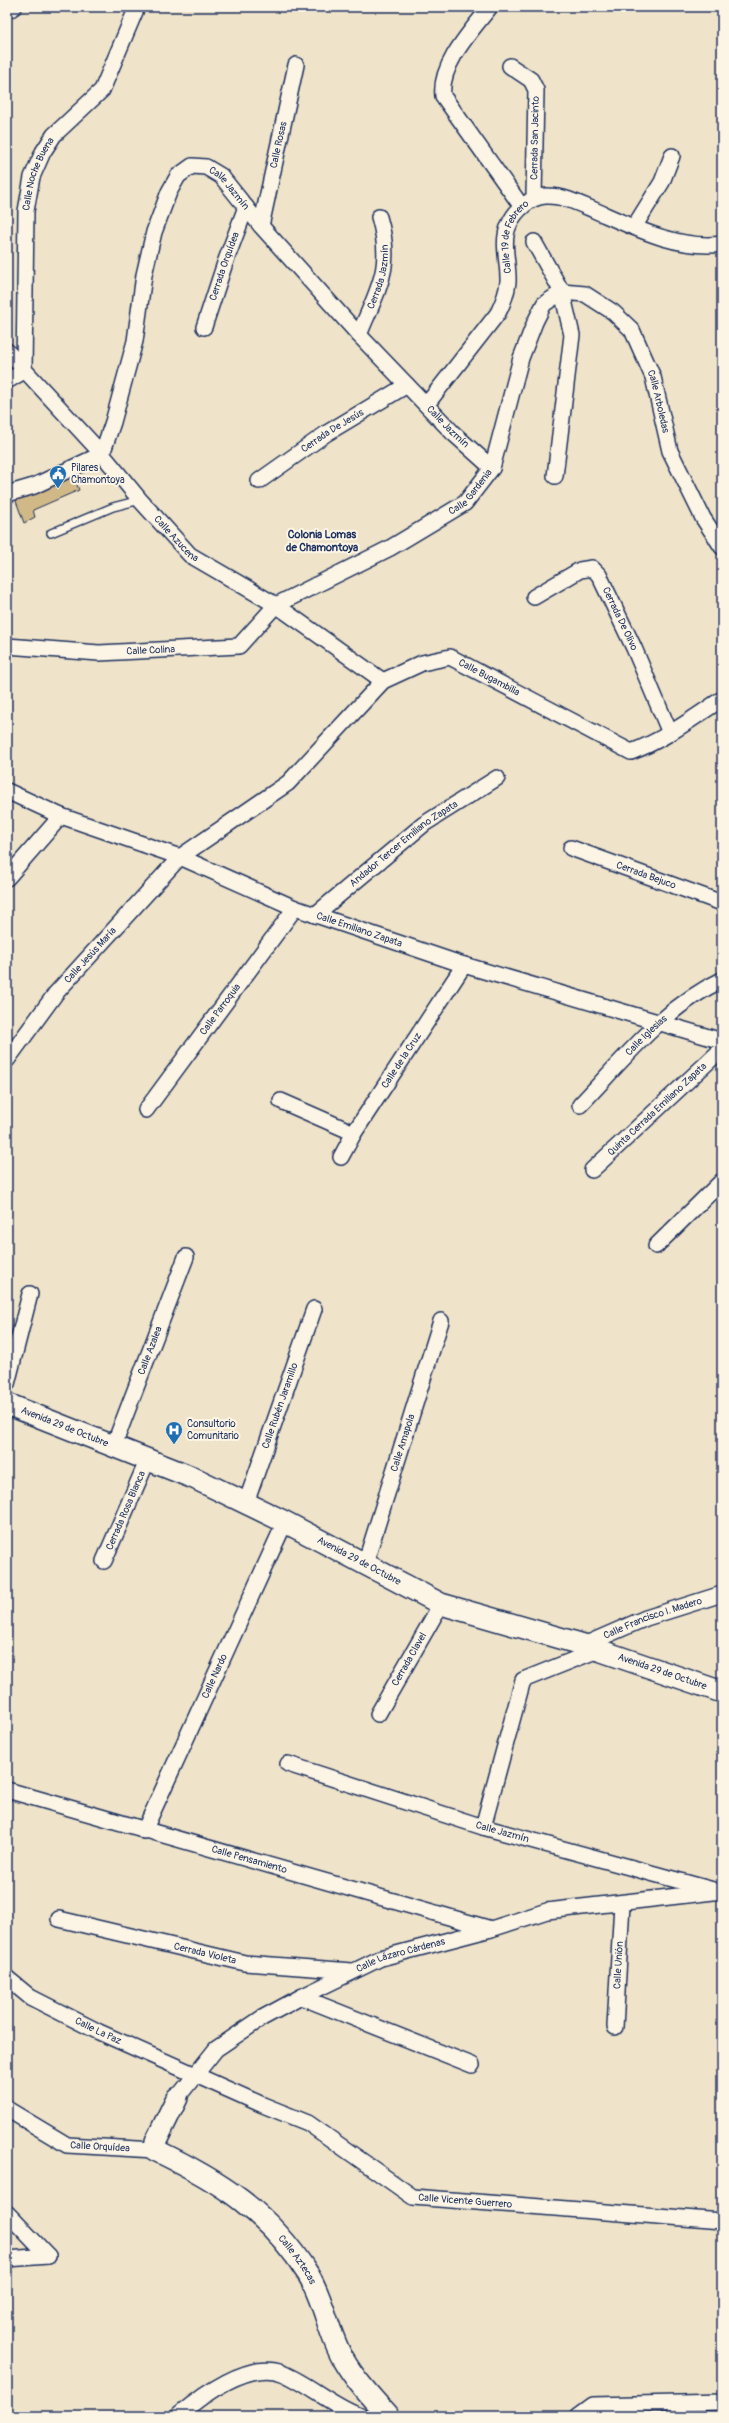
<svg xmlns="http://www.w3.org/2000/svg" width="729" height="2423" font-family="Pangolin,sans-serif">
  <rect width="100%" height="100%" fill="#efe3c9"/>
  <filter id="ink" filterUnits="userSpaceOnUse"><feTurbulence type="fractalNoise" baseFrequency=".025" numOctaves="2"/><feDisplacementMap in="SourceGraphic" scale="8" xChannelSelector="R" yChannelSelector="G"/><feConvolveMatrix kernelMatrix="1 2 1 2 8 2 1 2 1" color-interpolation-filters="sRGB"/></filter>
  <g filter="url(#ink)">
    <!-- building -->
    <path fill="#d1b887" stroke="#1b2f5e" d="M70,467L79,490L33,510L35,517L24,523L12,490Z"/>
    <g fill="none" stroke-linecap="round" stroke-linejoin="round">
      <defs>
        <path id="lane" d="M51,533L113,507L140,500"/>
        <g id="street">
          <path d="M490,7C472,30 439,65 443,96L522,207"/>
          <path d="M7,11L14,7"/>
          <path d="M510,66L531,80L536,90L534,198"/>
          <path id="s1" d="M261,226L296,65"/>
          <path d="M634,227L662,182L672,156"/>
          <path d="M534,242L562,292L572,335L555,476"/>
          <path id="s2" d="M204,327L225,263L246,207"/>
          <path id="s3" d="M359,335C378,288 394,268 379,217"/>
          <path id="s4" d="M7,351L102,454L140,500L190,555L276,605L383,681"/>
          <path id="s5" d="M7,381L24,371L26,211L32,177L43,152L54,135L102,90L137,7"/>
          <path id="s6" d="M427,404L498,313C503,303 507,293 508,282C509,264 501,242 509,225C515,210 532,195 548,196C564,196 580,204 594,210C633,227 678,250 722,244"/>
          <path id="s7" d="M259,481L327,433L407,385"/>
          <path id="s8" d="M7,494L34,486L102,454L113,422L135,341L144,275L154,232L169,192L178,176L192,166L206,167L221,176L261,226L359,335L453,433L492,468"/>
          <path id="s9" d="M534,597L580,570L592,568L599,575L634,648L670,733"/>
          <path id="s10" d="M7,646L99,653L239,646L276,605L390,548L465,503L492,468L521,358L535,322L544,304L562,292L585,294L613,312L632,330L653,377L670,451L703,518L722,547"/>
          <path id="s11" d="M7,791L61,816L180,857L295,908L464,965L722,1041"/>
          <path id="s12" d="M571,848L722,903"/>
          <path d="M7,878L61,816"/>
          <path id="s13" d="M315,915L424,824L497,778"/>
          <path id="s14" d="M7,1060L56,993L180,857L288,783L383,681L422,663L450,657L631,752C664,740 693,718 722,699"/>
          <path d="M281,1101L354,1133"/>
          <path id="s15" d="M580,1105C624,1059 664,1007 722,980"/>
          <path id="s16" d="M146,1110L295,908"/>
          <path id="s17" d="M341,1157L354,1133L464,965"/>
          <path id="s18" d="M592,1170L722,1049"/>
          <path d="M656,1246L722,1181"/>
          <path d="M7,1384L30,1294"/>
          <path id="s19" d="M114,1445L186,1257"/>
          <path id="s20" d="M246,1503L314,1309"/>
          <path id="s21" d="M104,1561L148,1459"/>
          <path id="s22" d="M365,1564L441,1321"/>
          <path id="s23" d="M584,1645L646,1618L722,1594"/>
          <path id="s24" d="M378,1714L441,1604"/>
          <path id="s25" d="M288,1764L483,1827L713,1890"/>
          <path id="s26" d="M7,1790L491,1929"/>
          <path d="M483,1827L523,1680L598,1650"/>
          <path id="s27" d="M144,1831L285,1522"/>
          <path id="s28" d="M59,1919L245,1963L352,1971"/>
          <path id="s29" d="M7,1978L30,1997L99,2032L263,2105L308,2123L413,2197L722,2221"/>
          <path d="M301,1997L472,2065"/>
          <path id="s30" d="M615,2027L622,1904"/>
          <path id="s31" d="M177,2098L216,2049L262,2018L301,1997L381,1958L491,1929L547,1911L722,1891"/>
          <path id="s32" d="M7,2109L67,2145L155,2150"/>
          <path d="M7,2213L48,2256"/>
          <path d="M7,2259L48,2256"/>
          <path d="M178,2416C201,2396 249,2360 282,2373C309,2384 332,2406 360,2416"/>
          <path d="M578,2416L593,2405L722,2402"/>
        </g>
        <g id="secondary">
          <path id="s33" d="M7,1404L194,1478L285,1522L441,1604L584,1645L722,1692"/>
          <path id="s34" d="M177,2098L156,2141L155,2150C220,2181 269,2212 308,2274C324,2300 328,2333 343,2359C355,2380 372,2398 388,2416"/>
        </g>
      </defs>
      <!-- lane casing -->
      <use href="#lane" stroke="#1b2f5e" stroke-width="10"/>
      <!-- street casing -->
      <use href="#street" stroke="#1b2f5e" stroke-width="18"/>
      <!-- secondary casing -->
      <use href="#secondary" stroke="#1b2f5e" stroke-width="24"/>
      <!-- lane -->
      <use href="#lane" stroke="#fcf5e5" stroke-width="7"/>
      <!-- street -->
      <use href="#street" stroke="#fcf5e5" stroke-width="15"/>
      <!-- secondary -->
      <use href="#secondary" stroke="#fcf5e5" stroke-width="21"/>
    </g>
  </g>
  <!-- icons -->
  <defs>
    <symbol id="civic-pin" viewBox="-11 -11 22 30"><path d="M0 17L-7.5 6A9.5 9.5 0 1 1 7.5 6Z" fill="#1f6fb2" stroke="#fcf5e5"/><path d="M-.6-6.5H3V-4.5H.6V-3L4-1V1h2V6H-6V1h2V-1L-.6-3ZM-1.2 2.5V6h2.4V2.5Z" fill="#fff"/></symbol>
    <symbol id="hospital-pin" viewBox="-11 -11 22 30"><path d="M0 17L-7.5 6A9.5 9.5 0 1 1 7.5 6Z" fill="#1f6fb2" stroke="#fcf5e5"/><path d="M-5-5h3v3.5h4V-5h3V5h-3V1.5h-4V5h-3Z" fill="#fff"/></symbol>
  </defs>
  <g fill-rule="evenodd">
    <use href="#civic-pin" x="48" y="464" width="20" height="27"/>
    <use href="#hospital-pin" x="164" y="1420" width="20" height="27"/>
  </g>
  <g text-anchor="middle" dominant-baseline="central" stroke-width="4" stroke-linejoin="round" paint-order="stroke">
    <!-- street labels -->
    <g font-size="10" fill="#1b2f5e" stroke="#fcf5e5">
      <text transform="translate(535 138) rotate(-89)">Cerrada San Jacinto</text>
      <text stroke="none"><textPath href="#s1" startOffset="83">Calle Rosas</textPath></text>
      <text stroke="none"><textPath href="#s5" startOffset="219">Calle Noche Buena</textPath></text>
      <text stroke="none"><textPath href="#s8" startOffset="456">Calle Jazmín</textPath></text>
      <text stroke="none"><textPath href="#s6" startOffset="196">Calle 19 de Febrero</textPath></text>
      <text stroke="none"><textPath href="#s2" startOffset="64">Cerrada Orquídea</textPath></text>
      <text stroke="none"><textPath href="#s3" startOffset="62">Cerrada Jazmín</textPath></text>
      <text stroke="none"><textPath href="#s10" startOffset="900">Calle Arboledas</textPath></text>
      <text stroke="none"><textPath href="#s8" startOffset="780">Calle Jazmín</textPath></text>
      <text stroke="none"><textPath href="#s7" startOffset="89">Cerrada De Jesús</textPath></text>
      <text stroke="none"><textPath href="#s10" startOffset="514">Calle Gardenia</textPath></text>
      <text stroke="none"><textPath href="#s4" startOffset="253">Calle Azucena</textPath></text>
      <text stroke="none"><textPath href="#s9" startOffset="124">Cerrada De Olivo</textPath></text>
      <text stroke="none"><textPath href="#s10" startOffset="144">Calle Colina</textPath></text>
      <text stroke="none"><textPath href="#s14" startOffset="653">Calle Bugambilia</textPath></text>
      <text stroke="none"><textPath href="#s13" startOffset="114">Andador Tercer Emiliano Zapata</textPath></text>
      <text stroke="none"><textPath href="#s12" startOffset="80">Cerrada Bejuco</textPath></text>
      <text stroke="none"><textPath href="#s11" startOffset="379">Calle Emiliano Zapata</textPath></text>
      <text stroke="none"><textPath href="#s14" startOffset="134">Calle Jesús María</textPath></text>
      <text stroke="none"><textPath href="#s16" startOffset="125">Calle Parroquia</textPath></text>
      <text stroke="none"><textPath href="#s15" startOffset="96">Calle Iglesias</textPath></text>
      <text stroke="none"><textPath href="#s17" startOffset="114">Calle de la Cruz</textPath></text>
      <text stroke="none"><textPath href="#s18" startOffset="89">Quinta Cerrada Emiliano Zapata</textPath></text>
      <text stroke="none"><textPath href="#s19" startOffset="101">Calle Azalea</textPath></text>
      <text stroke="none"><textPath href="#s20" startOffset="103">Calle Rubén Jaramillo</textPath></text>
      <text stroke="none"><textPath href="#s33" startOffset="62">Avenida 29 de Octubre</textPath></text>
      <text stroke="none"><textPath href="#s22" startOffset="127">Calle Amapola</textPath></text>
      <text stroke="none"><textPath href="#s21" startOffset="55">Cerrada Rosa Blanca</textPath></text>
      <text stroke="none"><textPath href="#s33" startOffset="386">Avenida 29 de Octubre</textPath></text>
      <text stroke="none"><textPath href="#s23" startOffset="74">Calle Francisco I. Madero</textPath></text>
      <text stroke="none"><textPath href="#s24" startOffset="63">Cerrada Clavel</textPath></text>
      <text stroke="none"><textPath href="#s33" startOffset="710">Avenida 29 de Octubre</textPath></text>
      <text stroke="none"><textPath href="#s27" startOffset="170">Calle Nardo</textPath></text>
      <text stroke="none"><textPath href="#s25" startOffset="225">Calle Jazmín</textPath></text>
      <text stroke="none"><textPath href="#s26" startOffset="252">Calle Pensamiento</textPath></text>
      <text stroke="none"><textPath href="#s28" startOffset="150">Cerrada Violeta</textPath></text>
      <text stroke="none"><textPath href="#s31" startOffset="271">Calle Lázaro Cárdenas</textPath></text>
      <text stroke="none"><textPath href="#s30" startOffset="62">Calle Unión</textPath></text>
      <text stroke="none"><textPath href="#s29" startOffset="106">Calle La Paz</textPath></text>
      <text stroke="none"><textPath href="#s32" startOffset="103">Calle Orquídea</textPath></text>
      <text stroke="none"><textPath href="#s29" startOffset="516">Calle Vicente Guerrero</textPath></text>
      <text stroke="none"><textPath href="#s34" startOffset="239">Calle Aztecas</textPath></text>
    </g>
    <!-- poi labels -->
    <g font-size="10" fill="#1b2f5e" stroke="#fcf5e5" text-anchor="start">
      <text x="71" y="468">Pilares<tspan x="71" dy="12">Chamontoya</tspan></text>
      <text x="187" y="1424">Consultorio<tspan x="187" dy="12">Comunitario</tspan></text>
    </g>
    <!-- neighbourhood labels -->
    <g font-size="11" font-weight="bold" fill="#1b2f5e" stroke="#fcf5e5">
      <text x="322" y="534">Colonia Lomas<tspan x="322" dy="13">de Chamontoya</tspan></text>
    </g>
  </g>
  <!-- margin -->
  <rect width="729" height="2423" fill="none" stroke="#fcf5e5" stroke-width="24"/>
  <rect x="12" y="12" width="705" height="2399" fill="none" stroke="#1b2f5e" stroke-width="1.5" filter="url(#ink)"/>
</svg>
